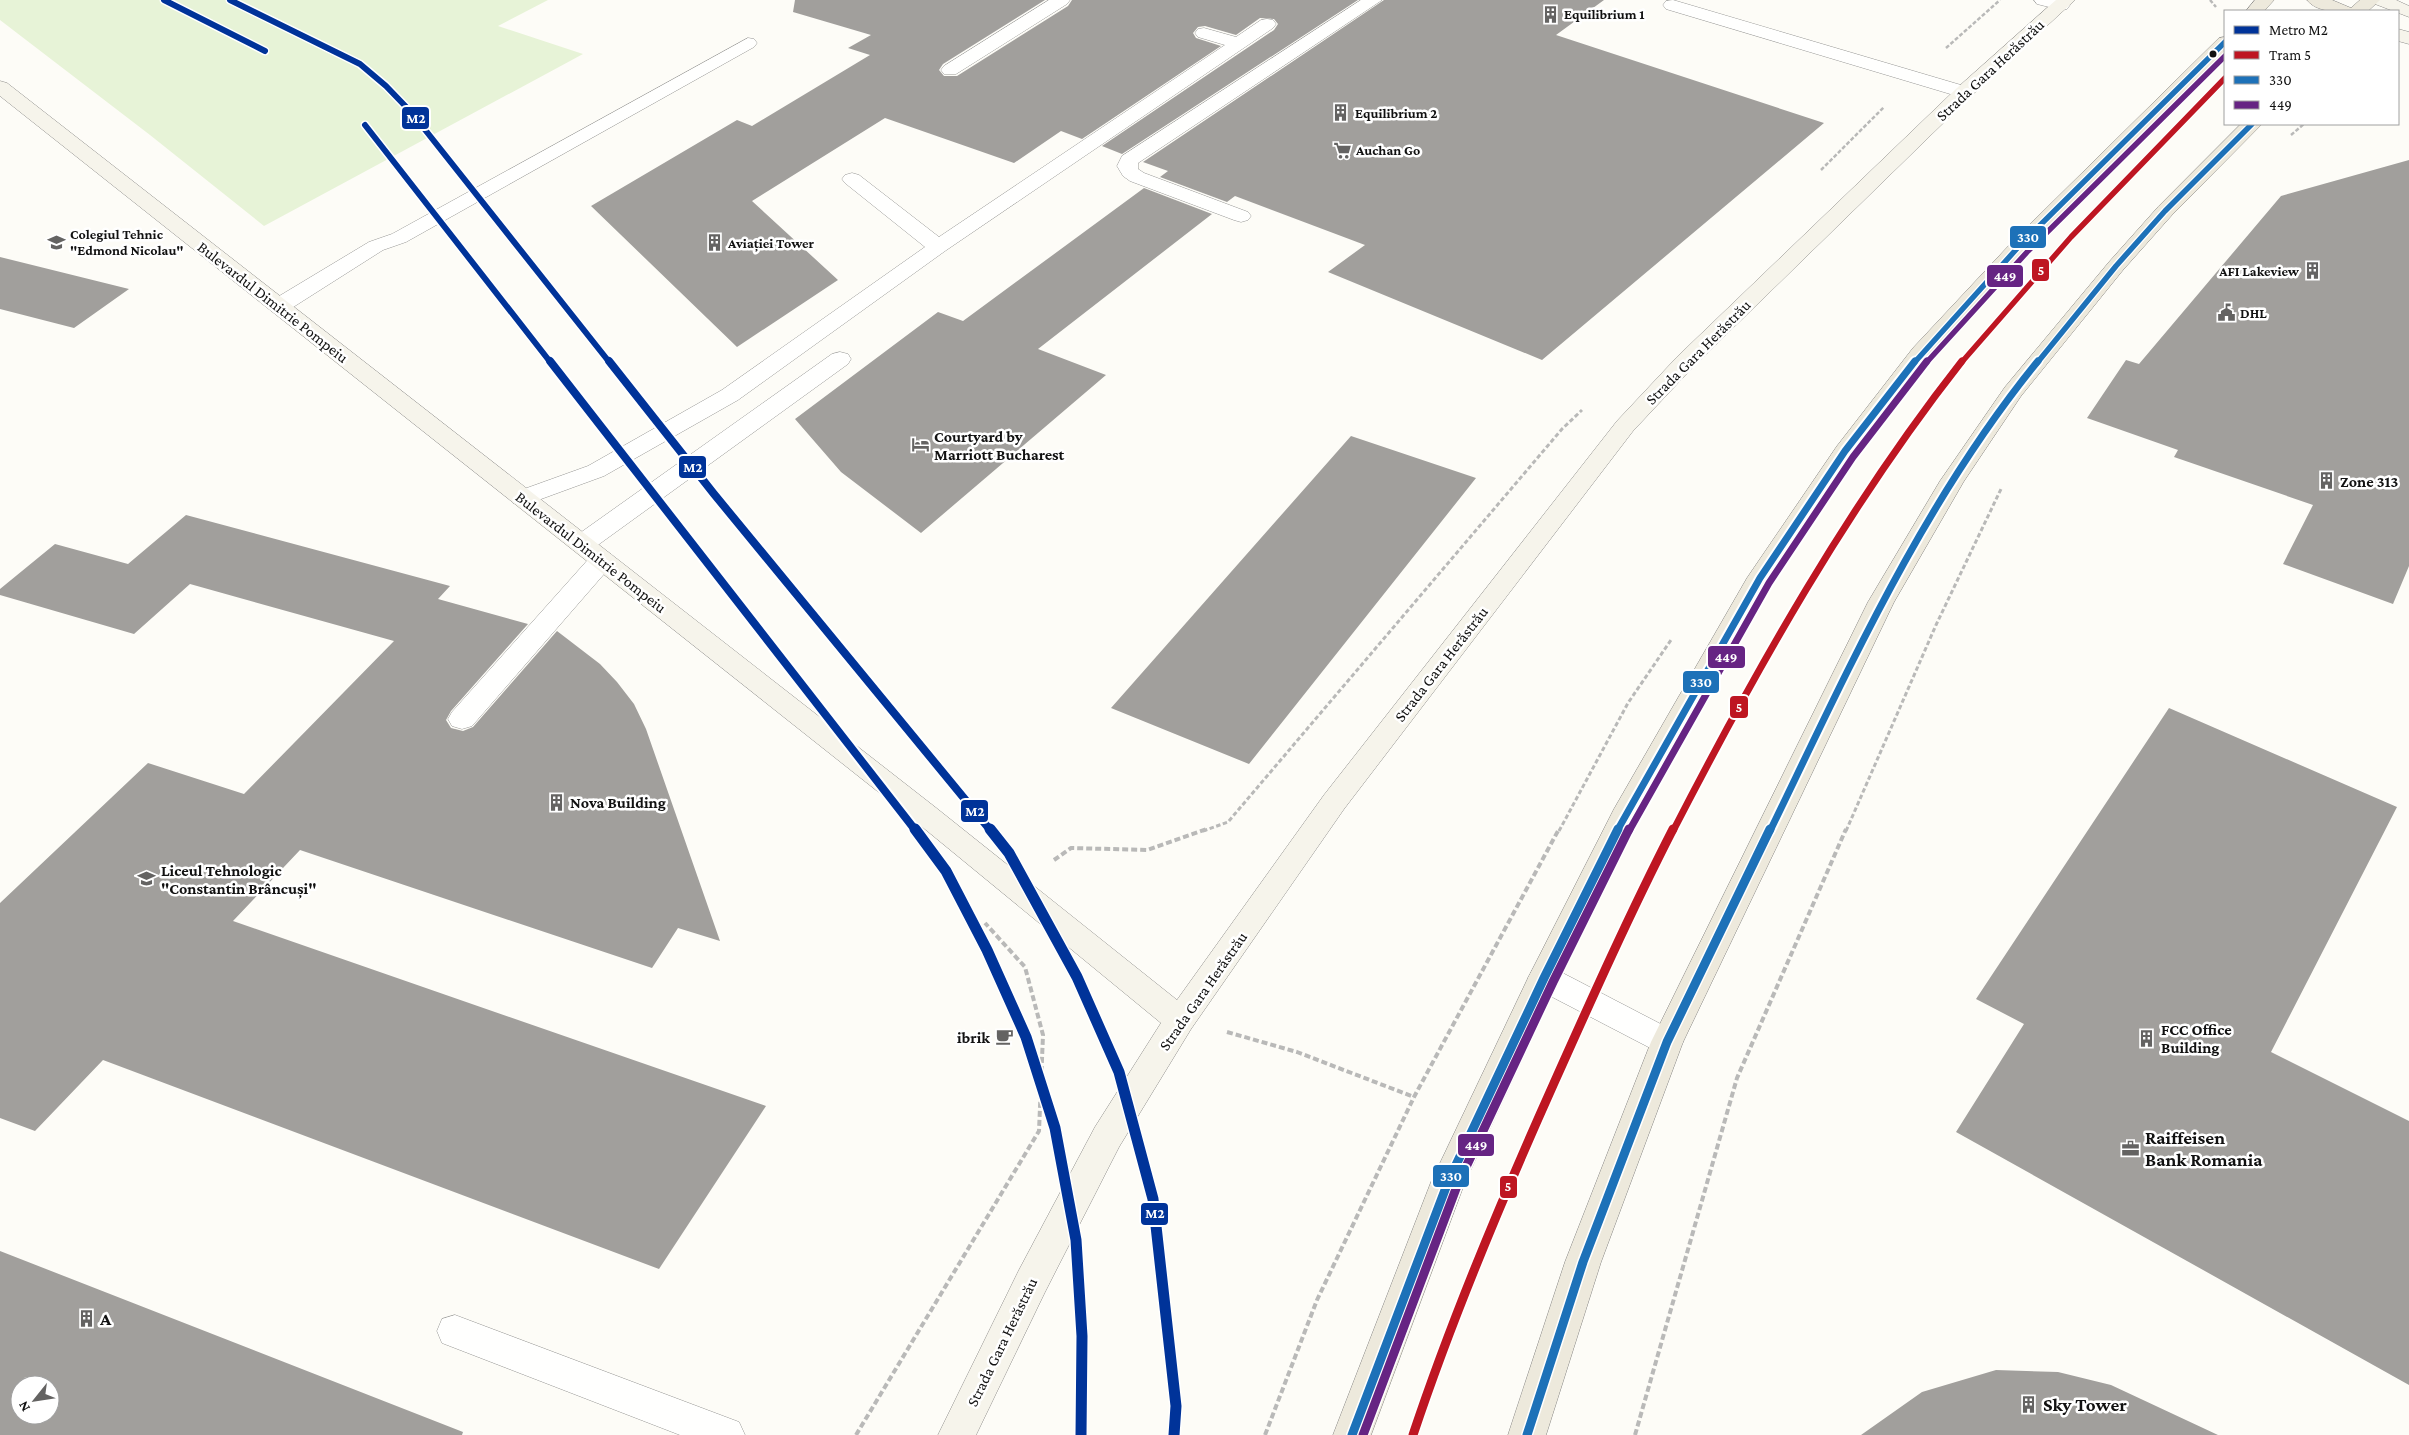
<svg xmlns="http://www.w3.org/2000/svg" width="2409" height="1435" font-family="'Crimson Pro',serif">
  <rect width="100%" height="100%" fill="#fdfcf7"/>
  <!-- green -->
  <path fill="#e7f3d7" d="M0,0H548L498,26L583,54L264,226L150,135L0,20Z"/>
  <!-- building -->
  <path fill="#a19f9c" fill-rule="evenodd" d="M795,0H1045L943,64L939,70L944,76H957L1068,6L1072,0H1358L1122,154L1102,146L1274,30L1278,24L1274,19L1260,18L1236,35L1205,26L1198,27L1193,33L1196,38L1221,46L1082,139L1061,131L1014,163L885,118L752,201L838,280L737,347L591,206L737,120L752,126L870,55L848,48L871,35L793,12Z
    M1384,0H1604L1556,35L1824,123L1542,360L1328,272L1365,245L1235,196L1227,202L1160,177L1168,171L1143,162Z
    M2409,160V566L2393,604L2283,564L2313,505L2174,457L2178,450L2087,418L2126,360L2139,364L2281,196Z
    M1144,188L1212,214L1038,349L1106,375L921,533L841,472L795,419L938,312L963,321Z
    M0,257L129,289L74,328L0,309Z
    M1351,436L1476,478L1249,764L1111,708Z
    M186,515L450,586L438,599L528,624L451,711L446,720L451,728L463,731L473,727L557,631L600,664L617,682L634,704L646,729L720,941L678,928L652,968L300,850L233,921L766,1106L659,1269L103,1060L35,1131L0,1118V903L148,763L244,794L394,641L190,584L134,634L0,595V589L55,544L128,564Z
    M2169,708L2397,807L2271,1052L2409,1121V1385L1956,1132L2024,1024L1976,999Z
    M0,1251L463,1432L462,1435H0ZM20,1385H50V1415H20Z
    M1996,1370L2058,1372L2111,1385L2218,1435H1861L1922,1392Z"/>
  <g fill="none" stroke-linecap="round" stroke-linejoin="round">
    <defs>
      <path id="lane" d="M1049,0H1070L1067,4L956,74H944L941,70L944,66Z
        M1361,0H1382L1138,163V169L1144,173L1248,212L1251,216L1248,220L1241,222L1234,220L1130,181L1123,176L1117,166L1122,156Z
        M1673,0L1971,88L1973,92L1971,96H1957L1666,9L1663,5L1666,1Z
        M2034,0H2062L2070,5L2067,9L2061,10L2037,4Z
        M1267,19L1273,20L1276,24L1273,28L945,251L738,400L604,476L522,506L513,503L510,498L513,493L588,466L722,390L925,247L845,183L842,179L845,175L852,173L859,175L939,237L1225,45L1198,37L1195,33L1198,29L1204,28L1236,37L1261,20Z
        M748,38L754,39L757,43L754,47L406,242L383,250L287,311L279,313L271,311L268,306L271,301L369,242L392,234Z
        M840,352L848,354L851,359L848,364L591,550L582,552L573,550L569,544L573,538L832,354Z
        M602,552L611,554L615,560L611,566L472,726L462,729L452,726L448,719L452,712L593,554Z
        M1544,966L1555,969L1678,1033L1683,1042L1678,1051L1667,1055L1656,1051L1533,987L1528,978L1533,969Z
        M455,1315L739,1422L745,1435H680L442,1343L437,1331L442,1319Z"/>
      <path id="secondary" d="M2056,0H2075L1971,96L1693,367L1633,431L1344,809L1191,1029L1119,1147L1045,1292L976,1435H938L1019,1270L1095,1127L1161,1023L915,821L0,96V81L7,83L935,807L1177,1000L1324,795L1617,421L1677,357L1957,88Z
        M2372,0H2396L2409,6V17L2375,4Z
        M2398,29L2409,32V44L2398,41Z"/>
      <path id="primary" d="M2255,0H2274L2264,11H2246Z
        M2307,0H2332L2351,8L2360,0H2380L2368,11C2351,11 2319,16 2307,0Z
        M2225,37V52L2028,248L1929,358L1854,455L1772,579L1642,809L1560,978L1465,1182L1371,1435H1333L1431,1182L1528,978L1614,809L1747,578L1837,446L1913,348L2014,240L2219,38Z
        M2241,124H2262L2172,215L2123,270L2021,396L1964,481L1894,602L1683,1042L1601,1262L1546,1435H1508L1565,1262L1651,1042L1868,602L1940,481L2005,387L2109,262L2158,207Z"/>
    </defs>
    <!-- lane casing -->
    <use href="#lane" stroke="#979795" stroke-width="1"/>
    <!-- secondary casing -->
    <use href="#secondary" stroke="#8e8d8b" stroke-width="1"/>
    <!-- primary casing -->
    <use href="#primary" stroke="#858482" stroke-width="1"/>
    <!-- path-far2 -->
    <path stroke="#b9b9b8" stroke-width="2.5" stroke-dasharray="4 2" stroke-linecap="butt" d="M2210,0L2216,7
      M1946,48L2000,0
      M2291,135L2304,124
      M1821,170L1884,107"/>
    <!-- path-far1 -->
    <path stroke="#b9b9b8" stroke-width="3" stroke-dasharray="4.5 2.5" stroke-linecap="butt" d="M1203,831L1228,822L1562,429L1582,410
      M1559,831L1628,703L1671,640
      M1846,831L1936,625L2001,489"/>
    <!-- path -->
    <path stroke="#b9b9b8" stroke-width="4" stroke-dasharray="6 3" stroke-linecap="butt" d="M1054,860L1071,848L1147,850L1207,829
      M1227,1032L1297,1052L1414,1097
      M856,1435L1039,1131L1043,1035L1025,967L985,923
      M1265,1435L1317,1300L1414,1097L1559,829
      M1635,1435L1737,1078L1846,829"/>
    <!-- lane -->
    <use href="#lane" fill="#fffffe" fill-rule="evenodd"/>
    <!-- secondary -->
    <use href="#secondary" fill="#f6f4eb" fill-rule="evenodd"/>
    <!-- primary -->
    <use href="#primary" fill="#ede9dc" fill-rule="evenodd"/>
    <defs>
      <path id="bus-1-far2" d="M1914,363L2021,244L2225,42
        M2037,363L2116,266L2165,211L2252,124"/>
      <path id="bus-1-far1" d="M1617,831L1760,578L1845,451L1915,361
        M1770,831C1849,668 1923,502 2038,361"/>
      <path id="bus-1" d="M1352,1435L1448,1182L1544,978L1618,829
        M1527,1435L1583,1262L1667,1042L1770,829"/>
      <path id="bus-2-far2" d="M1926,363L2028,251L2225,56"/>
      <path id="bus-2-far1" d="M1629,831L1769,583L1853,457L1927,361"/>
      <path id="bus-2" d="M1363,1435L1457,1186L1553,982L1629,829"/>
    </defs>
    <!-- bus-1-far2 casing -->
    <use href="#bus-1-far2" stroke="#fff" stroke-width="8"/>
    <!-- bus-1-far1 casing -->
    <use href="#bus-1-far1" stroke="#fff" stroke-width="11"/>
    <!-- bus-1 casing -->
    <use href="#bus-1" stroke="#fff" stroke-width="12"/>
    <!-- bus-2-far2 casing -->
    <use href="#bus-2-far2" stroke="#fff" stroke-width="8"/>
    <!-- bus-2-far1 casing -->
    <use href="#bus-2-far1" stroke="#fff" stroke-width="11"/>
    <!-- bus-2 casing -->
    <use href="#bus-2" stroke="#fff" stroke-width="12"/>
    <!-- bus-1-far2 -->
    <use href="#bus-1-far2" stroke="#1d71b8" stroke-width="5.5"/>
    <!-- bus-1-far1 -->
    <use href="#bus-1-far1" stroke="#1d71b8" stroke-width="7"/>
    <!-- bus-1 -->
    <use href="#bus-1" stroke="#1d71b8" stroke-width="9"/>
    <!-- bus-2-far2 -->
    <use href="#bus-2-far2" stroke="#662483" stroke-width="5.5"/>
    <!-- bus-2-far1 -->
    <use href="#bus-2-far1" stroke="#662483" stroke-width="7"/>
    <!-- bus-2 -->
    <use href="#bus-2" stroke="#662483" stroke-width="9"/>
    <defs>
      <path id="tram-1-far2" d="M1961,363L2071,237L2225,78"/>
      <path id="tram-1-far1" d="M1673,831C1757,668 1848,506 1962,361"/>
      <path id="tram-1" d="M1413,1435C1453,1315 1502,1199 1554,1083C1592,998 1630,913 1673,829"/>
    </defs>
    <!-- tram-1-far2 casing -->
    <use href="#tram-1-far2" stroke="#fff" stroke-width="8"/>
    <!-- tram-1-far1 casing -->
    <use href="#tram-1-far1" stroke="#fff" stroke-width="11"/>
    <!-- tram-1 casing -->
    <use href="#tram-1" stroke="#fff" stroke-width="12"/>
    <!-- tram-1-far2 -->
    <use href="#tram-1-far2" stroke="#be1622" stroke-width="5.5"/>
    <!-- tram-1-far1 -->
    <use href="#tram-1-far1" stroke="#be1622" stroke-width="7"/>
    <!-- tram-1 -->
    <use href="#tram-1" stroke="#be1622" stroke-width="9"/>
    <defs>
      <path id="metro-1-far2" d="M164,0L265,51
        M230,0L360,64L386,86L411,112L610,363
        M365,125L551,363"/>
      <path id="metro-1-far1" d="M550,361L916,831
        M609,361L714,494L991,831"/>
      <path id="metro-1" d="M915,829L946,871L987,950L1026,1037L1055,1128L1076,1240L1082,1336L1081,1435
        M990,829L1009,853L1077,977L1119,1072L1153,1199L1176,1406L1174,1435"/>
    </defs>
    <!-- metro-1-far2 casing -->
    <use href="#metro-1-far2" stroke="#fff" stroke-width="9"/>
    <!-- metro-1-far1 casing -->
    <use href="#metro-1-far1" stroke="#fff" stroke-width="12"/>
    <!-- metro-1 casing -->
    <use href="#metro-1" stroke="#fff" stroke-width="14"/>
    <!-- metro-1-far2 -->
    <use href="#metro-1-far2" stroke="#039" stroke-width="6"/>
    <!-- metro-1-far1 -->
    <use href="#metro-1-far1" stroke="#039" stroke-width="8"/>
    <!-- metro-1 -->
    <use href="#metro-1" stroke="#039" stroke-width="11"/>
  </g>
  <!-- icons -->
  <defs>
    <symbol id="building-bare" viewBox="-9 -9 18 18"><path d="M-4-6H4V6H1V3H-1V6H-4ZM-2.5-4.3h1.7v1.8h-1.7ZM.8-4.3h1.7v1.8H.8ZM-2.5-1h1.7V.8h-1.7ZM.8-1h1.7V.8H.8Z" fill="#646362" stroke="#fff" stroke-width="2.5" paint-order="stroke"/></symbol>
    <symbol id="supermarket-bare" viewBox="-9 -9 18 18"><path d="M-6-5.5h2.5l.6 2H6L4.5 2H-2.5L-4.4-4H-6ZM-1.5 3.2a1.3 1.3 0 1 0 .1 0ZM3 3.2a1.3 1.3 0 1 0 .1 0Z" fill="#646362" stroke="#fff" stroke-width="2.5" paint-order="stroke"/></symbol>
    <symbol id="school-bare" viewBox="-9 -9 18 18"><path d="M0-5L7-2L0 1L-7-2ZM-4 1L0 2.5L4 1V4Q0 6-4 4Z" fill="#646362" stroke="#fff" stroke-width="2.5" paint-order="stroke"/></symbol>
    <symbol id="civic-bare" viewBox="-9 -9 18 18"><path d="M-.6-6.5H3V-4.5H.6V-3L4-1V1h2V6H-6V1h2V-1L-.6-3ZM-1.2 2.5V6h2.4V2.5Z" fill="#646362" stroke="#fff" stroke-width="2.5" paint-order="stroke"/></symbol>
    <symbol id="hotel-bare" viewBox="-9 -9 18 18"><path d="M-6-4.5h1.5V1H6V5H4.5V3h-9V5H-6ZM-4 0a1.8 1.8 0 1 1 3.6 0ZM.5 0V-2.5h3Q6-2.5 6 0Z" fill="#646362" stroke="#fff" stroke-width="2.5" paint-order="stroke"/></symbol>
    <symbol id="cafe-bare" viewBox="-9 -9 18 18"><path d="M-5.5-4.5H6V0H3Q3 3.5 0 3.5H-2.5Q-5.5 3.5-5.5 0ZM3-3.2v2h1.7v-2ZM-6 4.5H4V6H-6Z" fill="#646362" stroke="#fff" stroke-width="2.5" paint-order="stroke"/></symbol>
    <symbol id="office-bare" viewBox="-9 -9 18 18"><path d="M-6-3h4V-5.5h4V-3h4V5H-6ZM-1-4.5V-3h2v-1.5ZM-6 0V1H6V0Z" fill="#646362" stroke="#fff" stroke-width="2.5" paint-order="stroke"/></symbol>
  </defs>
  <g fill-rule="evenodd">
    <use href="#building-bare" x="1538" y="2" width="25" height="25"/>
    <use href="#building-bare" x="1328" y="100" width="25" height="25"/>
    <use href="#supermarket-bare" x="1330" y="138" width="25" height="25"/>
    <use href="#school-bare" x="44" y="230" width="25" height="25"/>
    <use href="#building-bare" x="702" y="230" width="25" height="25"/>
    <use href="#building-bare" x="2300" y="258" width="25" height="25"/>
    <use href="#civic-bare" x="2214" y="300" width="25" height="25"/>
    <use href="#hotel-bare" x="908" y="432" width="25" height="25"/>
    <use href="#building-bare" x="2314" y="468" width="25" height="25"/>
    <use href="#building-bare" x="544" y="790" width="25" height="25"/>
    <use href="#school-bare" x="134" y="866" width="25" height="25"/>
    <use href="#cafe-bare" x="992" y="1024" width="25" height="25"/>
    <use href="#building-bare" x="2134" y="1026" width="25" height="25"/>
    <use href="#office-bare" x="2118" y="1136" width="25" height="25"/>
    <use href="#building-bare" x="74" y="1306" width="25" height="25"/>
    <use href="#building-bare" x="2016" y="1392" width="25" height="25"/>
  </g>
  <!-- markers -->
  <circle fill="#111" stroke="#fff" stroke-width="2" cx="2213" cy="54" r="4.5"/>
  <g text-anchor="middle" dominant-baseline="central" stroke-width="5" stroke-linejoin="round" paint-order="stroke">
    <!-- far-poi labels -->
    <g font-size="14" font-weight="bold" fill="#111" stroke="#fff" text-anchor="start">
      <text x="1564" y="14">Equilibrium 1</text>
      <text x="1355" y="113">Equilibrium 2</text>
      <text x="1356" y="150">Auchan Go</text>
      <text x="70" y="234">Colegiul Tehnic<tspan x="70" dy="16">"Edmond Nicolau"</tspan></text>
      <text x="728" y="243">Aviației Tower</text>
      <text x="2299" y="271" text-anchor="end">AFI Lakeview</text>
      <text x="2240" y="313">DHL</text>
    </g>
    <!-- street labels -->
    <g font-size="16" fill="#111" stroke="#fff">
      <text transform="translate(1990 70) rotate(-43)">Strada Gara Herăstrău</text>
      <text transform="translate(273 302) rotate(38)">Bulevardul Dimitrie Pompeiu</text>
      <text transform="translate(1698 352) rotate(-45)">Strada Gara Herăstrău</text>
      <text transform="translate(591 552) rotate(38)">Bulevardul Dimitrie Pompeiu</text>
      <text transform="translate(1441 664) rotate(-52)">Strada Gara Herăstrău</text>
      <text transform="translate(1203 991) rotate(-55)">Strada Gara Herăstrău</text>
      <text transform="translate(1002 1342) rotate(-64)">Strada Gara Herăstrău</text>
    </g>
    <!-- poi labels -->
    <g font-size="16" font-weight="bold" fill="#111" stroke="#fff" text-anchor="start">
      <text x="934" y="436">Courtyard by<tspan x="934" dy="18">Marriott Bucharest</tspan></text>
      <text x="2340" y="481">Zone 313</text>
      <text x="570" y="802">Nova Building</text>
      <text x="161" y="870">Liceul Tehnologic<tspan x="161" dy="18">"Constantin Brâncuși"</tspan></text>
      <text x="2161" y="1029">FCC Office<tspan x="2161" dy="18">Building</tspan></text>
      <text x="990" y="1037" text-anchor="end">ibrik</text>
    </g>
    <!-- near-poi labels -->
    <g font-size="19" font-weight="bold" fill="#111" stroke="#fff" text-anchor="start">
      <text x="2145" y="1137">Raiffeisen<tspan x="2145" dy="22">Bank Romania</tspan></text>
      <text x="100" y="1318">A</text>
      <text x="2043" y="1404">Sky Tower</text>
    </g>
  </g>
  <g stroke="#fff" stroke-width="2">
    <rect x="401" y="106" width="29" height="24" rx="5" fill="#039"/>
    <rect x="2009" y="225" width="38" height="24" rx="5" fill="#1d71b8"/>
    <rect x="2031" y="258" width="19" height="24" rx="5" fill="#be1622"/>
    <rect x="1986" y="264" width="38" height="24" rx="5" fill="#662483"/>
    <rect x="678" y="455" width="29" height="24" rx="5" fill="#039"/>
    <rect x="1707" y="645" width="39" height="24" rx="5" fill="#662483"/>
    <rect x="1682" y="670" width="38" height="24" rx="5" fill="#1d71b8"/>
    <rect x="1729" y="695" width="20" height="24" rx="5" fill="#be1622"/>
    <rect x="960" y="799" width="29" height="24" rx="5" fill="#039"/>
    <rect x="1457" y="1133" width="38" height="24" rx="5" fill="#662483"/>
    <rect x="1432" y="1164" width="38" height="24" rx="5" fill="#1d71b8"/>
    <rect x="1499" y="1175" width="19" height="24" rx="5" fill="#be1622"/>
    <rect x="1140" y="1202" width="29" height="24" rx="5" fill="#039"/>
  </g>
  <g font-size="14" text-anchor="middle" font-weight="bold" fill="#fff">
    <text x="416" y="123">M2</text>
    <text x="2028" y="242">330</text>
    <text x="2041" y="275">5</text>
    <text x="2005" y="281">449</text>
    <text x="693" y="472">M2</text>
    <text x="1726" y="662">449</text>
    <text x="1701" y="687">330</text>
    <text x="1739" y="712">5</text>
    <text x="975" y="816">M2</text>
    <text x="1476" y="1150">449</text>
    <text x="1451" y="1181">330</text>
    <text x="1508" y="1191">5</text>
    <text x="1155" y="1218">M2</text>
  </g>
  <!-- legend -->
  <rect x="2224" y="10" width="175" height="115" fill="#ffffff" stroke="#a0a0a0"/>
  <rect x="2234" y="26" width="25" height="8" fill="#003399" stroke="#a0a0a0"/>
  <text x="2269" y="35" font-size="15" fill="#111111">Metro M2</text>
  <rect x="2234" y="51" width="25" height="8" fill="#be1622" stroke="#a0a0a0"/>
  <text x="2269" y="60" font-size="15" fill="#111111">Tram 5</text>
  <rect x="2234" y="76" width="25" height="8" fill="#1d71b8" stroke="#a0a0a0"/>
  <text x="2269" y="85" font-size="15" fill="#111111">330</text>
  <rect x="2234" y="101" width="25" height="8" fill="#662483" stroke="#a0a0a0"/>
  <text x="2269" y="110" font-size="15" fill="#111111">449</text>
  <!-- north arrow -->
  <g transform="translate(35 1400) rotate(240)"><circle r="24" fill="#ffffff" stroke="#a0a0a0"/>
  <path d="M0-4L9 19L0 12L-9 19Z" fill="#646362"/>
  <text y="-8" font-size="14" font-weight="bold" text-anchor="middle" fill="#111111">N</text>
  </g>
</svg>
